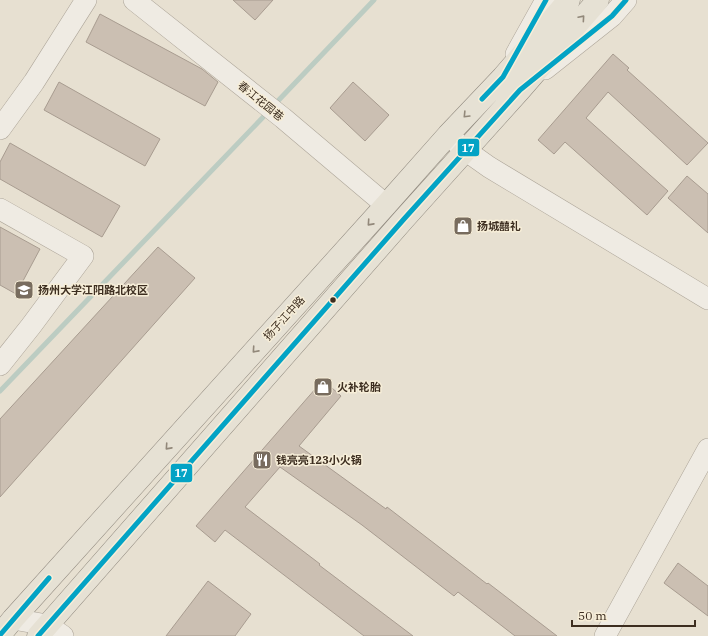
<svg xmlns="http://www.w3.org/2000/svg" width="708" height="636" font-family="'IBM Plex Serif','Noto Sans SC',serif">
  <rect width="100%" height="100%" fill="#e7e0d1"/>
  <g fill="none" stroke-linecap="round" stroke-linejoin="round">
    <!-- stream -->
    <path stroke="#bcccc2" stroke-width="5" d="M275,104L374,0
      M0,391L268,112"/>
  </g>
  <!-- building -->
  <path fill="#cbbfb2" stroke="#a89c90" d="M233,0H273L255,20Z
    M100,14L202,69L218,82L205,106L86,42Z
    M613,54L629,68L627,70L708,143L687,165L608,92L586,118L668,191L647,215L565,142L554,154L538,140Z
    M59,82L160,139L145,166L44,110Z
    M353,82L389,115L365,141L330,108Z
    M10,143L120,206L102,237L0,179V162Z
    M687,176L708,194V233L668,198Z
    M0,227L40,249L16,294L0,285Z
    M158,247L195,278L0,497V419Z
    M323,380L341,396L299,446L386,509L387,507L487,584L488,583L557,636H515L458,592L454,596L362,525L280,467L245,507L320,564L319,565L413,636H364L225,530L215,542L196,526Z
    M678,563L708,586V616L664,583Z
    M208,581L251,614L235,636H166Z"/>
  <g fill="none" stroke-linecap="round" stroke-linejoin="round">
    <defs>
      <path id="minor" d="M134,0L283,118L386,205
        M516,54L546,0
        M545,69L612,16L626,0
        M0,129L34,82L86,0
        M448,135L465,150L489,167L708,299
        M0,209L83,256L31,326L0,365
        M13,619L47,625L63,636
        M605,636L708,449"/>
      <path id="major" d="M0,635L13,619L386,205L448,135L503,77L569,0
        M38,636L404,219L520,90L598,0"/>
    </defs>
    <!-- minor casing -->
    <use href="#minor" stroke="#ada599" stroke-width="22"/>
    <!-- major casing -->
    <use href="#major" stroke="#928b80" stroke-width="23"/>
    <!-- minor -->
    <use href="#minor" stroke="#efebe3" stroke-width="21"/>
    <!-- major -->
    <use href="#major" stroke="#e6e1d4" stroke-width="22"/>
    <defs>
      <path id="bus-1" d="M482,99L503,77L546,0
        M0,635L49,578
        M38,636L404,219L520,90L612,16L626,0"/>
    </defs>
    <!-- bus-1 casing -->
    <use href="#bus-1" stroke="#f7eed8" stroke-width="8"/>
    <!-- bus-1 -->
    <use href="#bus-1" stroke="#03a3c5" stroke-width="5"/>
  </g>
  <!-- one-way arrows -->
  <defs><path id="oneway-chevron" d="M-2-3.5L2.5 0L-2 3.5" fill="none" stroke-width="1.6" stroke-linecap="round" stroke-linejoin="round"/></defs>
  <g stroke="#92887a">
    <use href="#oneway-chevron" transform="translate(582 18) rotate(-49)"/>
    <use href="#oneway-chevron" transform="translate(466 115) rotate(134)"/>
    <use href="#oneway-chevron" transform="translate(370 223) rotate(132)"/>
    <use href="#oneway-chevron" transform="translate(255 350) rotate(132)"/>
    <use href="#oneway-chevron" transform="translate(168 447) rotate(132)"/>
  </g>
  <!-- icons -->
  <defs>
    <symbol id="shop-square" viewBox="-11 -11 22 22"><rect x="-9" y="-9" width="18" height="18" rx="4" fill="#786c5e" stroke="#f7eed8"/><path d="M-5-2.5h2.3a2.7 3.5 0 0 1 5.4 0H5L5.5 6h-11ZM-1.5-2.5h3a1.5 2.3 0 0 0-3 0Z" fill="#fff"/></symbol>
    <symbol id="university-square" viewBox="-11 -11 22 22"><rect x="-9" y="-9" width="18" height="18" rx="4" fill="#786c5e" stroke="#f7eed8"/><path d="M0-5L7-2L0 1L-7-2ZM-4 1L0 2.5L4 1V4Q0 6-4 4Z" fill="#fff"/></symbol>
    <symbol id="restaurant-square" viewBox="-11 -11 22 22"><rect x="-9" y="-9" width="18" height="18" rx="4" fill="#786c5e" stroke="#f7eed8"/><path d="M-5-6h1v4h1v-4h1v4h1v-4h1v5L-1.5 .5V6h-2V.5L-5-1ZM5-6V6H3V1.5H1.5Q1.5-4 5-6Z" fill="#fff"/></symbol>
  </defs>
  <g fill-rule="evenodd">
    <use href="#shop-square" x="452" y="215" width="22" height="22"/>
    <use href="#university-square" x="13" y="279" width="22" height="22"/>
    <use href="#shop-square" x="312" y="376" width="22" height="22"/>
    <use href="#restaurant-square" x="251" y="449" width="22" height="22"/>
  </g>
  <!-- markers -->
  <circle fill="#3d2e20" stroke="#f7eed8" stroke-width="1.5" cx="333" cy="300" r="3.5"/>
  <g text-anchor="middle" dominant-baseline="central" stroke-width="3" stroke-linejoin="round" paint-order="stroke">
    <!-- street labels -->
    <g font-size="11" fill="#3d2e20" stroke="#f7eed8">
      <text transform="translate(261 101) rotate(39)">春江花园巷</text>
      <text transform="translate(284 318) rotate(-48)">扬子江中路</text>
    </g>
    <!-- poi labels -->
    <g font-size="11" font-weight="bold" fill="#3d2e20" stroke="#f7eed8" text-anchor="start">
      <text x="477" y="226">扬城囍礼</text>
      <text x="38" y="290">扬州大学江阳路北校区</text>
      <text x="337" y="387">火补轮胎</text>
      <text x="276" y="460">钱亮亮123小火锅</text>
    </g>
  </g>
  <g stroke="#f7eed8" stroke-width="1.5">
    <rect x="457" y="138" width="23" height="19" rx="4" fill="#03a3c5"/>
    <rect x="170" y="463" width="23" height="20" rx="4" fill="#03a3c5"/>
  </g>
  <g font-size="11" text-anchor="middle" font-weight="bold" fill="#fff">
    <text x="468" y="152">17</text>
    <text x="181" y="477">17</text>
  </g>
  <!-- scale -->
  <path d="M572 620v6h123v-6" fill="none" stroke="#3d2e20" stroke-width="2"/>
  <text x="578" y="620" font-size="12" fill="#3d2e20" stroke="#f7eed8" stroke-width="3" paint-order="stroke">50 m</text>
</svg>
